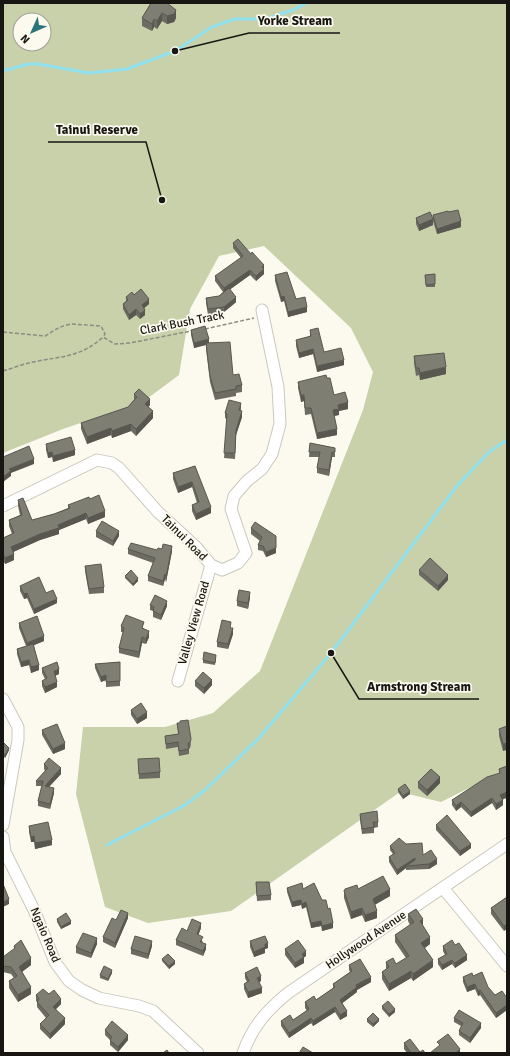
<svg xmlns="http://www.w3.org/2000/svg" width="510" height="1056" font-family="Signika,sans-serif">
  <rect width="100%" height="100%" fill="#fcfaee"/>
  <!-- green -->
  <path fill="#c8d1aa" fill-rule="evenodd" d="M3,3H507V769L441,802L400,792L231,911L148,923L105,907L76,794L83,727H165L213,713L260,671L363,410L373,372L351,328L264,246L219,256L190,309L179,375L144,401L63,429L3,453ZM20,20H44V44H20Z"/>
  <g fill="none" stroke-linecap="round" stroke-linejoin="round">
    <!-- stream -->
    <path stroke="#91e1ee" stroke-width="3" d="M3,71L28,64H38L89,73L127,69L175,51L212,27L235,19H265L293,10L307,3
      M107,845L185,805L205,790L259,738L331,653L457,486L489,452L507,440"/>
    <defs>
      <path id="minor" d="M3,506L97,460L112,463L119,468L158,512L196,547L211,565L222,570L238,563L246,553L231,509L234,496L247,481L262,469L272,454L280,424L278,387L262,310
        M178,681L211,565
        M3,699L18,727V740L3,825
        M3,837L5,852L34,910L55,962L69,981L82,990L99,998L139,1006L153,1011L198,1053
        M443,888L507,966
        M243,1053C252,1027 267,1010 288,993L507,844"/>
    </defs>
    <!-- minor casing -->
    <use href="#minor" stroke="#cac8bd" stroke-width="13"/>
    <!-- path -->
    <path stroke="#8d8c84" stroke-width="1.5" stroke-dasharray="4 2" stroke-linecap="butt" d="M205,329L254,318
      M3,332L45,336L60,327L71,324L101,326L105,334L103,337
      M3,371C13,368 23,364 33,362C61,356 80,358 103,337L115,344L130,343L191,331"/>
    <!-- minor -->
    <use href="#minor" stroke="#fff" stroke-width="11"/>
  </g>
  <!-- wall -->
  <path fill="#6d6c63" d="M151,3L176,18L174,22L167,24L162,21L157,29L154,27L152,31L142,26V18Z
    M449,212L461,227L437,234L433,221V225L419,231L416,224V218L433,219V215Z
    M233,243L264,269V274L256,281L250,275L230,289L236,302L234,304L224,312L208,315L206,303V298L219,296L223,292L215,281V276L241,258L233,248Z
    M435,274V287H426L425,275Z
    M275,275L296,299L307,312L288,317L284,301L281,302L275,281Z
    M134,295L149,304L144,308L145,315L140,319L136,315L129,320L123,309V304L126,301V297Z
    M191,330L209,343L233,375L242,385V392L236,393V396L215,400L210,382L206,349V345L194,348L191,335Z
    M310,330L324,352L344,365L317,372L313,354L299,358L296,346V340L310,337Z
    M414,356L446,374L420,380L419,375L416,376L414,363Z
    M298,382L334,395L348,409L339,411V415L334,416L337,435L317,439L311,414L305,415L304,401L301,402L298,388Z
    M134,394L150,405L148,407L153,418L136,436L131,431L112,438L111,435L87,444L81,429V423L128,407L134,400Z
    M241,408L240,411L242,417L236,435L235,459L224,458L227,419L225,418V413Z
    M310,443L335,448V457H332L329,476L317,473V468L319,457H309Z
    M46,444L75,455L53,462L52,457L48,458L46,450Z
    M195,466L211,513L196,520L192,511V505L197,503L192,487L178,493L173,479V473Z
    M90,499L105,517L88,524L86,519L59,530V534L40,540L13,552L14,560L5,564L3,560V538L12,534L9,526V520L20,515L18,506V500L32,520L54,514L68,508V505Z
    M251,528L276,542V553L266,557L263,551L258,550V545L260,541L251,534Z
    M96,531L119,536L113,546L96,537Z
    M128,549L172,551L166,582L165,579L163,586L148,581V576L153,563L128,554Z
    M85,566L104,587V593L89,594L85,571Z
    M419,570L448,580L438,591L419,575Z
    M125,576L138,581L133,586L125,578Z
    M20,586L46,593L57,603L34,614L27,598L24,599L20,591Z
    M250,597L248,609L237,606V601Z
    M150,605L167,606L161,620L153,617V611L150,610Z
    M19,623L44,641L34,645L39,670L31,673L29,665L21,667L17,654V649L26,646L19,628Z
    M121,626L144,628V629L149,637L146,644L142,643L139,658L119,653V648L123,632H121Z
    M231,628L233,634L228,649L217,647V642Z
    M216,658L215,665L203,663V660Z
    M120,662V686L106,687V680L101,682L95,668V664Z
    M42,668L59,674L55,676L57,687L45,693L42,686V681L45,679L42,673Z
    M195,681L212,685L204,694L195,686Z
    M131,710L147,718L137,724L131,715Z
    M177,723L191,744L190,748H189V754L179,756L178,747L166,749L165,736L178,734Z
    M507,726L503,751L499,736V729Z
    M42,730L65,749L53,754L42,735Z
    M3,743L9,750L5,758L3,756Z
    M138,759L160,772V778L139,779Z
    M44,764L61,774L49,787L54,793L50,809L38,806V801L42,786H36V781L45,771L44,769Z
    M507,766L503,799V805L496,810L492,803L471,817L461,807L456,811L452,805V800L499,774V769Z
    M418,782L440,783L427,796L418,788Z
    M398,789L410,794L403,799L398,792Z
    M360,814L378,822V827L374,828V833L362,834L360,819Z
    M436,825L471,848L460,856L436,830Z
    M29,826L52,845L35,849L34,842H31L29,832Z
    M406,844L423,855L437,864L429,869L406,870V868L397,875L389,862V857L393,854L390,850V846Z
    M256,882L271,895V900L257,901Z
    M287,888L303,889L333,928L322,931L321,926L311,928L306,907L302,909L301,905L292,907L287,892Z
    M358,889L390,896L374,905L377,918L365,922L362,915L351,919L344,898V891Z
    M507,897L504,931L491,914V908Z
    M408,914L423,926L430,944L425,948L433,967L413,981L411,978L389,991L382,979V972L386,969V962L396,964L406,958L395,942V935L410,925L408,921Z
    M128,918L115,948L103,942V937L116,920Z
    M57,919L71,924L61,929L57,922Z
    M201,928L198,935L203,942L202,943L206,949L203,956L176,945V940L187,931Z
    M250,941L268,948L265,949V953L254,957L250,947Z
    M97,944L91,958L76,953V947Z
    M455,945L467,960L455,968L452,964L442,970L438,964V959L445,955L443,951V946Z
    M14,946L31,965L22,972L31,994L18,1002L9,988V981L14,978L11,974L3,972V957L14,950Z
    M152,946L148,959L131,954V949Z
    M285,949L306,956L304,957V963L295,968L285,955Z
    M162,959L175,964L169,969L162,961Z
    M349,965L371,982L357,990V992L342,1003L347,1016L340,1020L335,1012L313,1026L311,1023L289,1038L281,1026V1021L293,1020L307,1011L305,1008V1002L316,1000L333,988V984L350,972L349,970Z
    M112,973L108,981L100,978V975Z
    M245,973L261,981L259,982L262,993L248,998L244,989V984L247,982L245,978Z
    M473,976L495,995L507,998V1010L496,1018L480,995L478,996L475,989L467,992L463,982V977Z
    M49,994L61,1004L56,1009L65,1024L50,1039L40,1029V1024L46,1018L37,1007V1002L36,1001V995Z
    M382,1006L395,1012L389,1017L382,1009Z
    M454,1018L481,1028L470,1043L459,1035V1031L461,1026L454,1022Z
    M367,1019L379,1021L373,1027L367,1022Z
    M105,1030L128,1040L118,1052L110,1045V1040L105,1035Z
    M404,1043L420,1052L425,1053H407L404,1049Z"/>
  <!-- shaded-wall -->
  <path fill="#595850" d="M176,10V18L174,22L167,24V16Z
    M162,13V21L157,29V21Z
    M154,19V27L152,31V24Z
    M433,219V225L419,231V225Z
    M461,221V227L437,234V229Z
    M264,265V274L256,281V276L262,267Z
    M250,270V275L224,294V288Z
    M284,296V301L281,302V297Z
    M236,297V302L224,312V307Z
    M149,299V304L142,310V305Z
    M307,307V312L288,317V312Z
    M136,309V315L129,320V315Z
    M145,310V315L140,319V314Z
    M209,339V344L194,348V343Z
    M313,349V354L299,358V353Z
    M344,360V365L317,372V366Z
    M446,367V374L420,380V373Z
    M301,395H304V401L301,402Z
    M150,399V405L145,410V404Z
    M348,402V409L339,411V415L333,416V410L338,405Z
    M241,403V408L239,416V410Z
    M153,411V418L136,436V429Z
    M242,411V417L236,435L235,459L236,430Z
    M131,424V431L112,438V431Z
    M111,428V435L87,444V437Z
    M337,429V435L317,439V433Z
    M75,450V455L53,462V456Z
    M52,452V457L48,458V453Z
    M332,452V457L329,476V470Z
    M34,459V464L11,473V476L3,482V477L9,469Z
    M192,482V487L178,493V487Z
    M211,507V513L196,520V514Z
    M105,511V517L88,524V518Z
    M86,513V519L59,530V534L40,540L11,553V547L58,525Z
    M119,531V536L113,546V541Z
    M276,536V553L266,557V552Z
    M172,546V551L166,582V577Z
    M14,554V560L5,564V558Z
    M165,574V579L163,586V581Z
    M448,575V580L438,591V586Z
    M138,578V581L133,586V584Z
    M250,592V597L248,609V603Z
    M27,593V598L24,599V594Z
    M57,599V603L34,614V609Z
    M167,601V606L161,620V615Z
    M233,628V634L228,649V644Z
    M149,631V637L146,644V639Z
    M44,636V641L27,648V643Z
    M142,637V643L139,658V652Z
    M29,660V665L21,667V662Z
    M39,665V670L31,673V667Z
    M59,669V674L54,676V671Z
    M106,675V680L101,682V677Z
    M212,680V685L204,694V688Z
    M57,682V687L45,693V687Z
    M147,712V718L137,724V719Z
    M65,743V749L53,754V749Z
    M507,743V750L503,751V744Z
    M9,748V750L5,758V755Z
    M61,768V774L45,791V786Z
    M440,777V783L427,796V790Z
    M54,788V793L50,809V804Z
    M410,791V794L403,799V796Z
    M507,792V798L500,800V795Z
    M492,798V803L471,817V812Z
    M503,800V805L496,810V804Z
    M461,802V807L456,811V806Z
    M34,836V842H31V837Z
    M52,840V845L35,849V843Z
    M471,844V848L460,856V851Z
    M415,858V862L406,866V868L397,875V870Z
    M437,859V864L429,869V864Z
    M390,889V896L373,906V899Z
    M9,899V904L3,907V902Z
    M301,900V905L292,907V902Z
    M306,902V907L302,909V904Z
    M362,908V915L351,919V912Z
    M377,911V918L365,922V915Z
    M128,913V918L115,948V943Z
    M423,919V926L420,921Z
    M71,921V924L61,929V927Z
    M321,921V926L311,928V923Z
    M201,923V928L197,939V934Z
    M333,923V928L322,931V926Z
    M507,924V929L504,931V926Z
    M430,937V944L421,950V943Z
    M97,938V944L91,958V953Z
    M152,941V946L148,959V954Z
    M268,943V948L265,949V953L254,957V952L265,944Z
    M206,944V949L203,956V951Z
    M306,951V956L302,959V954Z
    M467,955V960L455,968V963Z
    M304,957V963L295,968V963Z
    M31,958V965L19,974V967Z
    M433,960V967L413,981V974Z
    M452,960V964L442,970V965Z
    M175,961V964L169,969V966Z
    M112,970V973L108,981V979Z
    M411,971V978L389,991V984Z
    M261,976V981L257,983V978Z
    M371,977V982L357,990V992L340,1005V1000L356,985Z
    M475,984V989L467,992V987Z
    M31,987V994L18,1002V995Z
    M262,988V993L248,998V992Z
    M480,990V995L478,996V991Z
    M61,999V1004L53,1012V1007Z
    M507,1005V1010L496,1018V1013Z
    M335,1007V1012L313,1026V1021Z
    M395,1009V1012L389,1017V1014Z
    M347,1011V1016L340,1020V1015Z
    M65,1018V1024L50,1039V1034Z
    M311,1018V1023L289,1038V1033Z
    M379,1019V1021L373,1027V1024Z
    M481,1023V1028L470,1043V1038Z
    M128,1035V1040L118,1052V1047Z
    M460,1049V1053H456Z"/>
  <!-- building -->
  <path fill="#7f7e73" stroke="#595850" d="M151,3H167L176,10L174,14L167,16L162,13L157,21L154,19L152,24L142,18Z
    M458,210L461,221L437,229L433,215L448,211L449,212Z
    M430,212L433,219L419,225L416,218Z
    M238,239L251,254L252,252L264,265L262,267L264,269L256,276L250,270L224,288L215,276L243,256L233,243Z
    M287,272L296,299L305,297L307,307L288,312L284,296L281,297L275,275Z
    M435,274V284L426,285L425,275Z
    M229,288L236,297L234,299L224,307L208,309L206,298L219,296Z
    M141,289L149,299L142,305L145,310L140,314L136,309L129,315L123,304L128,300L126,297L132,292L134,295Z
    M205,326L209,339L194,343L191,330Z
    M318,328L324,352L341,348L344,360L317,366L313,349L299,353L296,340L311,336L310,330Z
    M230,342L233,375L239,374L242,385L236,386V389L215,393L210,376L206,343Z
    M444,353L446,367L420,373L419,368H416L414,356Z
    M326,375L327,378H330L334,395L345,392L348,402L338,405L339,409L333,410L337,429L317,433L311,408H305L304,395H301L298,382Z
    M139,389L150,399L145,404L153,411L136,429L131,424L112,431L111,428L87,437L81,423L128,407L137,397L134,394Z
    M229,400L241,403L239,410L242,411L236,430L235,453H224L227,414L225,413Z
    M71,437L75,450L53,456L52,452L48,453L46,444Z
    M310,443L335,448V452H332L329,470L317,468L320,452H309Z
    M29,446L34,459L9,469L11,471L3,477V457Z
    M195,466L211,507L196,514L192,505L199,502L192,482L178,487L173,473Z
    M99,495L105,511L88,518L86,513L58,525L59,528L40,534L11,547L14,554L5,558L3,554V538L14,533L9,520L22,515L18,500L23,498L32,520L54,514L70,508L68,505L89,497L90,499Z
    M102,521L119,531L113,541L96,531Z
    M255,522L276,536V548L266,552L263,546L258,545L262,537L251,528Z
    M131,543L157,550L158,548L162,549L163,544L172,546L166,577L165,574L163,581L148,576L155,558L128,549Z
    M430,558L448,575L438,586L419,570Z
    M101,564L104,587L89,589L85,566Z
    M131,570L138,578L133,584L125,576Z
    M39,577L46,593L53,590L57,599L34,609L27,593L24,594L20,586Z
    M239,590L250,592L248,603L237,601Z
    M155,595L167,601L161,615L153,611L154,607L150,605Z
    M126,615L144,622L142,628L149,631L146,639L142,637L139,652L119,648L124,628L121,626Z
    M37,616L44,636L27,643L19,623Z
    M222,620L231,622L230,628H233L228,644L217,642Z
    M33,644L39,665L31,667L29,660L21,662L17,649Z
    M204,652L216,655L215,663L203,660Z
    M57,662L59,669L54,671L57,682L45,687L42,681L47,678L42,668Z
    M120,662V681L106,682V675L101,677L95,664Z
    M203,672L212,680L204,688L195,681Z
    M141,703L147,712L137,719L131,710Z
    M188,720L191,739L190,743H188L189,749L179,751L178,742L166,744L165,736L179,734L177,723H180V721Z
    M57,724L65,743L53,749L42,730Z
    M507,726V743L503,744L499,729Z
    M3,742L9,748L5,755L3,753Z
    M49,758L61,768L45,786L54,788L50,804L38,801L43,781H36L48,768L44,764Z
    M159,758L160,772L139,774L138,759Z
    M507,766V792L500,795L503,800L496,804L492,798L471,812L461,802L456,806L452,800L487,777L500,773L499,769Z
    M431,769L440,777L427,790L418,782Z
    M405,784L410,791L403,796L398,789Z
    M377,811L378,822H373L374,827L362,829L360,814Z
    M447,815L471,844L460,851L436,825Z
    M48,822L52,840L35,843L34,836L31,837L29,826Z
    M399,838L406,844L422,843L423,855L431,850L437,859L429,864L406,866L415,860V858L397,870L389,857L395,853L390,846Z
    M383,876L390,889L373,899L377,911L365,915L362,908L351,912L344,891L345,889L357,885L358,889Z
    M256,882H269L271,895L257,896Z
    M302,883L303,889L314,883L322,900H326L328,909L330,908L333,923L322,926L321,921L311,923L306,902L302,904L301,900L292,902L287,888Z
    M3,884L9,899L3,902Z
    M507,897V924L504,926L491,908Z
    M416,909L423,919L420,921L430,937L421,943L433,960L413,974L411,971L389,984L382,972L389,967L386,962L393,958L396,964L409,956L395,935L414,922L408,914Z
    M121,910L128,913L115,943L103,937L112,918L116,920Z
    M66,913L71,921L61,927L57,919Z
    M192,919L201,923L197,934L203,937L200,942L206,944L203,951L176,940L182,928L187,931Z
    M83,933L97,938L91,953L76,947Z
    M135,936L152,941L148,954L131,949Z
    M265,936L268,943L265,944V947L254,952L250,941Z
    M21,940L31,958L19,967L31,987L18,995L9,981L17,976L11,967L3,966V957L15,948L14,946Z
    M298,940L306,951L302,954L304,957L295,963L285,949Z
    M452,940L455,945L459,943L467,955L455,963L452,960L442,965L438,959L447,954L443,946Z
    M168,954L175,961L169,966L162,959Z
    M360,959L371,977L356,985L357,987L340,1000L347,1011L340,1015L335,1007L313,1021L311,1018L289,1033L281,1021L290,1015L293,1020L309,1009L305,1002L314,996L316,1000L335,987L333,984L352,971L349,965Z
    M104,966L112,970L108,979L100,975Z
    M257,967L261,976L257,978L262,988L248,992L244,984L249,981L245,973Z
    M482,972L488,987L495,995L502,991L507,998V1005L496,1013L480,990L478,991L475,984L467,987L463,977L472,973L473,976Z
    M43,989L49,994L54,990L61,999L53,1007L65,1018L50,1034L40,1024L49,1015L37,1002L39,999L36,995Z
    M388,1001L395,1009L389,1014L382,1006Z
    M459,1010L481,1023L470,1038L459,1031L463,1023L454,1018Z
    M373,1013L379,1019L373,1024L367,1019Z
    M112,1021L128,1035L118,1047L110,1040L112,1037L105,1030Z
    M448,1034L460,1049L456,1053H430L440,1045L437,1042Z
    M410,1039L420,1052L423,1050L425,1053H411L404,1043Z
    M303,1047L313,1053H299Z
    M167,1050L169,1053H163Z"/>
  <g text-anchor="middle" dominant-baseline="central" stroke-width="3.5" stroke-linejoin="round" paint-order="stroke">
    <!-- street labels -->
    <g font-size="12" fill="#171612" stroke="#fcfaee">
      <text transform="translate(182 323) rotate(-11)">Clark Bush Track</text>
      <text transform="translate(184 538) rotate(45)">Tainui Road</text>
      <text transform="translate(194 623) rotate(-74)">Valley View Road</text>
      <text transform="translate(45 935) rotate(67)">Ngaio Road</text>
      <text transform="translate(366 940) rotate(-34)">Hollywood Avenue</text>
    </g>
  </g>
  <!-- callouts -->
  <path fill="none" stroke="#171612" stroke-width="1.5" d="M175 51L249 33H340M162 200L146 142H48M331 653L359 699H479"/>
  <g fill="#171612" stroke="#fcfaee" stroke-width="1.5">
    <circle cx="175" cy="51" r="4"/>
    <circle cx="162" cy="200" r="4"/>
    <circle cx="331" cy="653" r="4"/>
  </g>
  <g font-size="13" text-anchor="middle" font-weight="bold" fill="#171612" stroke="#fcfaee" stroke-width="3.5" stroke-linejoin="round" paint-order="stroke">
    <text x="295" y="25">Yorke Stream</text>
    <text x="97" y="134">Tainui Reserve</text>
    <text x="419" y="691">Armstrong Stream</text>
  </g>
  <!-- border -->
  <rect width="510" height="1056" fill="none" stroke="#171612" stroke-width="8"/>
  <!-- north arrow -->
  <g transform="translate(32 32) rotate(225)"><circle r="19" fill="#fcfaee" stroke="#a09f96"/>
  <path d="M0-3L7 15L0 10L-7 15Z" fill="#2b757b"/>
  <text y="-6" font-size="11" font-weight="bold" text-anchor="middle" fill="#171612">N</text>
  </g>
</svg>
